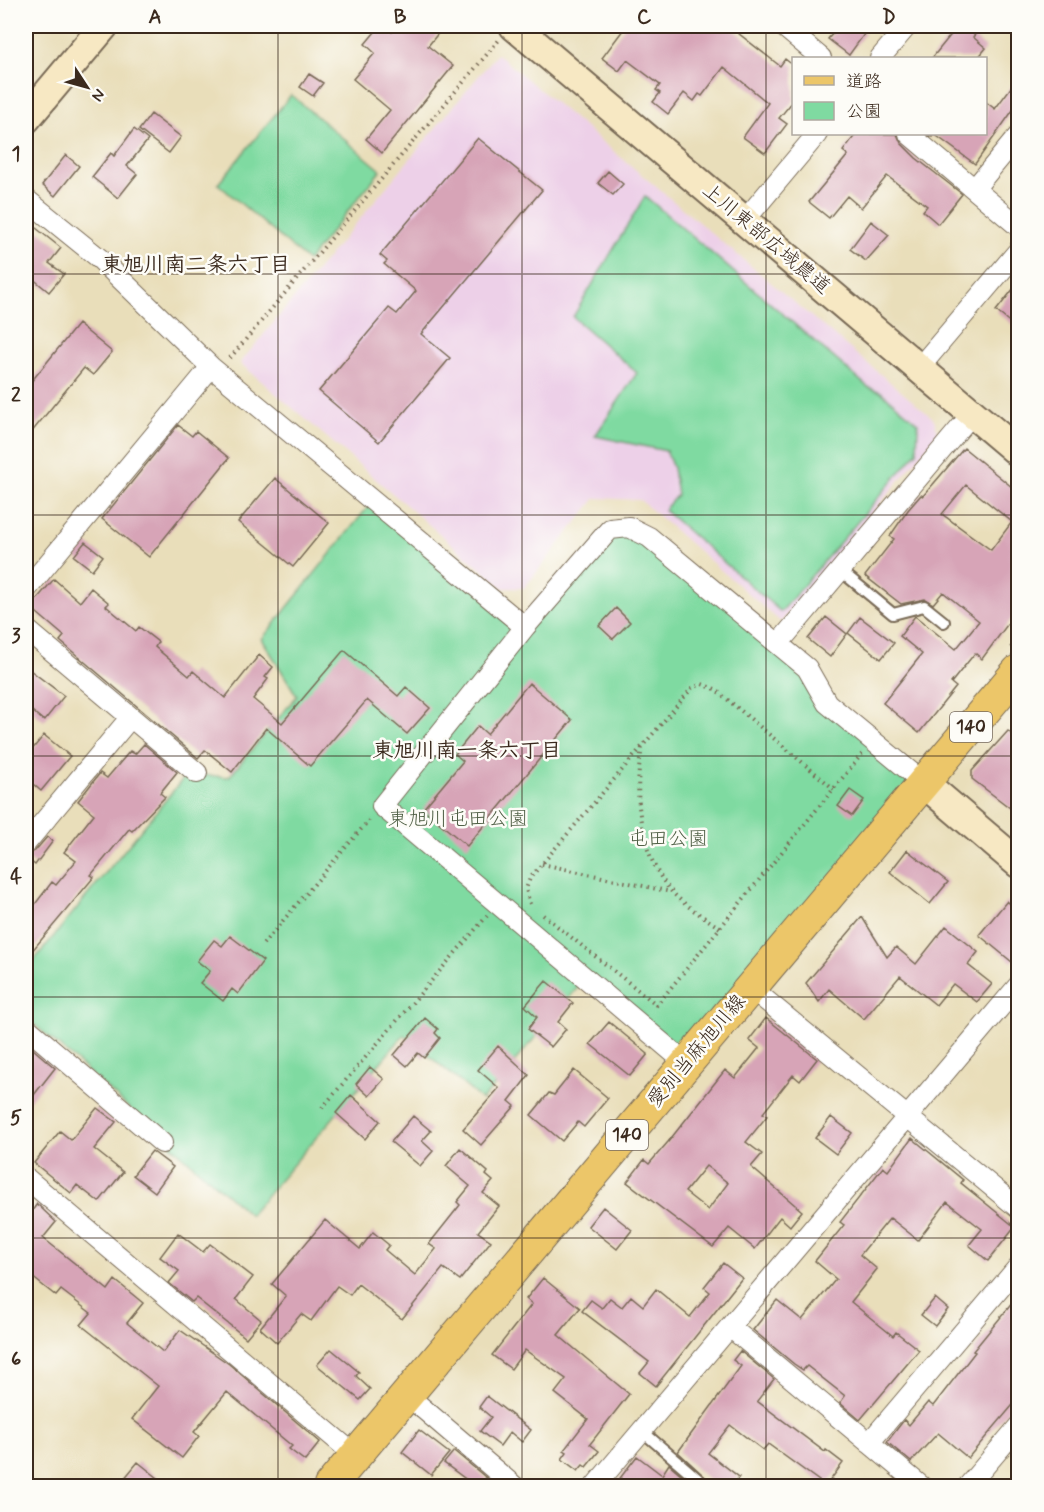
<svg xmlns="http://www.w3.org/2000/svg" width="1044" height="1512" font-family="Mynerve,'Klee One',sans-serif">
  <rect width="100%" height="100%" fill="#fdfcf7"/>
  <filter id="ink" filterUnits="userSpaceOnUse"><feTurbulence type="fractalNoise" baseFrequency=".0167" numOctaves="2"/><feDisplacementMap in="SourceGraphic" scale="12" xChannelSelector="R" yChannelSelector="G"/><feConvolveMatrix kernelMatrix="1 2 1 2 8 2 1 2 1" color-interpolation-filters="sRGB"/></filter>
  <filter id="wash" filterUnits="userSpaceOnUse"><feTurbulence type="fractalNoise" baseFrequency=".008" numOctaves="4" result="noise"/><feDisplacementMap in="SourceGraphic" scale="24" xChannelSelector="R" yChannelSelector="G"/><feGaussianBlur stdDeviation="1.35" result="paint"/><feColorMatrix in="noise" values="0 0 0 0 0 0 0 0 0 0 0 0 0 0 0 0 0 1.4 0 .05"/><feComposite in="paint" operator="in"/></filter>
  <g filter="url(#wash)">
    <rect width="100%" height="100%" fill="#e9deba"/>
    <!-- built -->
    <path fill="#edd0e8" d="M497,54L934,419L938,434L781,622L640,500L596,498L524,588H503L240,363Z"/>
    <!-- green -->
    <path fill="#7fdaa1" stroke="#5d8260" stroke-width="1.5" d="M291,95L381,170L308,261L218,184Z
      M645,196L868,387L881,392L918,423L917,452L781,612L664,510L677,495L673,468L666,451L595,436L637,373L573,317Z
      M372,502L525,627L610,529L629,527L807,668L827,703L924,783L687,1064L585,979L482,1100L404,1035L250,1215L26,1017V970L187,774L229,777L297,696L262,639Z"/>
    <g id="blocks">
      <!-- building -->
      <path fill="#d7a4b7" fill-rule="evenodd" d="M380,26H385L392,32L397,26H444L428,46L453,66L382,153L366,139L390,110L353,79L375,53L365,44Z
        M626,26H729L780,66L785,59L794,66V100L779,118L787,124L765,153L743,137L768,103L724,67L702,96L699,94L694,101L684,93L668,114L653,102L660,93L656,90L660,85L627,60L619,71L602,58Z
        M839,26H856L865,33L849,55L828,39Z
        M958,26H982L973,37L986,48L978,58H932Z
        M309,74L323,83L313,96L300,87Z
        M1018,78V103L975,164L934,134L932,137L927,134H986V102L995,109Z
        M151,114L181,137L169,153L139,130Z
        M134,129L148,140L127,166L137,174L118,198L92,177L111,153L114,156Z
        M856,134H897L901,143L916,158L962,194L938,224L923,211L927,206L887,176L861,208L847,196L829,218L809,202L848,155L843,151Z
        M478,138L542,190L421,334L450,358L379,442L319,391L389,308L397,314L416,291L384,264L387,261L380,255Z
        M66,155L79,166L55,196L42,185Z
        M608,171L623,184L613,195L598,183Z
        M26,220L61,248L49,263L64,274L49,292L26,273Z
        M871,221L889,235L866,261L850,249Z
        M1018,283V329L996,311Z
        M78,324L112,352L93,375L84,368L26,439V388Z
        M178,425L192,436L196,431L229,458L149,557L102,519Z
        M964,448L1018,492V610L982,659L975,653L951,683L956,687L919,733L883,703L922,654L900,636L915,616L956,649L979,621L943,592L933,604L925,599L901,604L865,576L894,539L890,536L908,510L921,495L923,496ZM966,485L1012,522L991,550L942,514Z
        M275,478L329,523L293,567L238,522Z
        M85,542L103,556L92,570L74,556Z
        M54,579L80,602L91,588L109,603L106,606L136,631L139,627L158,642L155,647L189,676L193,671L225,698L259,655L273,667L265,677L268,679L253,699L282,723L344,650L398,696L406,687L430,708L407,734L367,700L310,766L266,728L232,772L205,750L198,758L60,641L64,636L30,607Z
        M616,608L630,622L613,639L599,626Z
        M826,617L847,634L830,657L808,639Z
        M860,617L894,643L881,659L848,633Z
        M26,667L64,696L44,721L26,706Z
        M529,683L572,720L467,846L423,809L463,761L455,754L478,726L487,734Z
        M1008,731L1018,739V814L972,779V771Z
        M44,735L70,756L41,791L26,778V757Z
        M144,744L177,772L160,793L165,797L132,831L129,829L91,875L94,877L26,958V916L52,882L56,885L76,861L64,852L94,814L78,801L100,773L107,778L130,751L135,754Z
        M850,790L864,800L852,816L838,806Z
        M47,837L53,841L35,865L26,858V855L35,851Z
        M907,850L948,882L930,904L890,872Z
        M1007,901L1018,911V955L1012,962L979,935Z
        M862,917L887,957L896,947L916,964L946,926L978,952L968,965L992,984L977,1002L953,984L936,1005L900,976L864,1019L829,989L819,1002L806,983Z
        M230,936L263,961L238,994L232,989L223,1001L200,983L210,971L197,961L214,940L222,946Z
        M546,981L573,1003L558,1022L566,1029L551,1047L528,1029L537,1017L525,1006Z
        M425,1018L438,1029L435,1033L440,1038L424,1058L418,1053L407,1066L394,1055Z
        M766,1018L817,1059L800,1081L793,1075L763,1113L767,1116L746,1142L762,1154L751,1167L802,1211L790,1226L780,1217L755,1249L729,1228L713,1247L627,1182L644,1160L649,1164L668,1142L725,1070L735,1078L759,1048L749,1040ZM706,1166L728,1183L708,1210L685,1192Z
        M609,1022L648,1054L630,1076L590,1044Z
        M26,1043L55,1068L26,1105Z
        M498,1046L529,1075L509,1101L515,1106L481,1145L463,1129L499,1088L478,1070Z
        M370,1067L384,1079L369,1096L356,1084Z
        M574,1070L608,1098L584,1127L578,1122L562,1141L531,1115L549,1093L554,1095Z
        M351,1095L380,1121L365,1139L336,1113Z
        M97,1108L116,1122L94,1149L123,1172L99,1202L77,1185L71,1193L34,1163L60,1131L71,1140Z
        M413,1116L431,1131L422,1141L433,1151L420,1166L391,1142Z
        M831,1117L852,1133L836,1154L815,1138Z
        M912,1138L963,1180L961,1183L1015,1227L988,1261L969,1245L982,1229L947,1202L918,1240L890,1218L860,1255L877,1269L851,1302L893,1336L896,1332L919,1350L860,1420L840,1403L845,1396L807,1366L803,1370L794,1364L753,1330L777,1300L802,1320L836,1279L815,1261L844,1225L840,1222L883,1167L888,1171Z
        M460,1148L488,1172L486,1175L493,1181L483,1193L499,1206L478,1232L491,1241L460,1280L443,1268L402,1319L358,1284L350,1295L337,1286L311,1321L301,1314L277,1343L260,1328L286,1296L272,1284L325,1220L360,1249L373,1232L389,1245L385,1250L415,1275L436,1249L429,1244L460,1205L457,1202L470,1186L446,1166Z
        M152,1151L173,1167L155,1192L133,1175Z
        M37,1204L56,1222L43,1238L108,1290L115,1280L143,1303L127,1323L163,1352L180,1330L229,1364L320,1442L305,1461L289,1449L292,1446L227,1392L194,1432L199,1436L182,1458L132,1419L158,1386L81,1325L91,1313L61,1290L56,1296L26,1272V1219Z
        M603,1207L632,1230L617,1249L588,1226Z
        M178,1233L203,1252L210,1244L253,1277L236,1299L261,1320L246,1338L196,1298L192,1302L169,1283L179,1271L160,1257Z
        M723,1263L742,1278L656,1386L640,1373L649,1362L582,1311L591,1300L602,1308L610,1298L622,1307L631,1296L643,1306L656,1289L690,1317L710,1292L704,1287Z
        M543,1278L580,1308L558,1335L629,1394L590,1444L599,1451L586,1467L583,1465L578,1471L562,1459L567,1452L564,1450L588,1419L555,1393L566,1379L525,1350L511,1369L492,1355L532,1304L526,1299Z
        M1018,1296V1399L968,1458L938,1433L911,1462L887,1442L904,1420L909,1425L928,1402L933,1406L975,1352L973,1351Z
        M935,1298L948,1309L935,1326L921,1315Z
        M331,1349L359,1372L356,1376L370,1389L360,1400L317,1365Z
        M740,1351L774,1379L757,1401L825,1452L826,1450L843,1463L826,1486L768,1444L763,1450L730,1425L708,1453L739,1477L732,1486H715L678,1452L741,1366L733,1360Z
        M487,1396L531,1430L522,1442L510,1432L500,1446L480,1431L491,1417L479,1407Z
        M419,1430L449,1453L431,1475L402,1452Z
        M454,1451L496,1486H475L444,1463Z
        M637,1456L662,1475L669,1464L683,1476L676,1485L678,1486H614Z
        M138,1462L168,1486H118Z"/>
    </g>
  </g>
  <g filter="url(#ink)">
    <use href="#blocks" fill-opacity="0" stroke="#786955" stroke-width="1.5"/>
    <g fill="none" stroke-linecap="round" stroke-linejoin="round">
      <defs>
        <path id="lane" d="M841,571L893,614L924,606L944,622
          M642,1431L706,1486"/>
        <path id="street" d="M783,26L821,58
          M880,58L907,26
          M909,134L1018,226
          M975,188L1018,136
          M26,199L99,258L211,367L525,627
          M745,220L817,134
          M919,368L1018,251
          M26,590L211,367
          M26,629L197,773
          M779,643L972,414
          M26,843L130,718
          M751,988L1018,1208
          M26,1027L162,1143
          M687,1064L382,806L525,627L610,529L629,527L649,537L807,668L827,703L924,783
          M26,1178L356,1456
          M730,1327L921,1486
          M407,1395L514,1486
          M869,1443L1018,1267
          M595,1486L1018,986
          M968,1486L1018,1427"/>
        <path id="secondary" d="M514,26L1018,452
          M26,119L104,26
          M924,783L1018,863"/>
        <path id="primary" d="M330,1486L1018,671"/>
      </defs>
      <!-- lane casing -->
      <use href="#lane" stroke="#786955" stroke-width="14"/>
      <!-- street casing -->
      <use href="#street" stroke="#786955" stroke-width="22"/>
      <!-- secondary casing -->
      <use href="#secondary" stroke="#786955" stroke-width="32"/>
      <!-- primary casing -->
      <use href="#primary" stroke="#786955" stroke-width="34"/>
      <!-- path -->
      <path stroke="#786955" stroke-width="4" stroke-dasharray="1.5 4.5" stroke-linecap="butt" d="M230,358L499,40
        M1011,648L1018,639
        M642,748C633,794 639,855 672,892C685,906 704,917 720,928
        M542,864L671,892
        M530,904L526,889L530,878L692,688L702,684L715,689L834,789
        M543,915L657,1005
        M263,944L369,820
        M656,1006L862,754
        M322,1108L487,916"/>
      <!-- lane -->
      <use href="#lane" stroke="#fff" stroke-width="10"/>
      <!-- street -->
      <use href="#street" stroke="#fff" stroke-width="20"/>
      <!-- secondary -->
      <use href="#secondary" stroke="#f7e8c3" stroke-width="28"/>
      <!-- primary -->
      <use href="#primary" stroke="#ecc669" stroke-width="32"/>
    </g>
  </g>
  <!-- grid -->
  <path fill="none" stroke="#3b2a1e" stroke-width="1.5" stroke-opacity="0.55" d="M278,26V1486M522,26V1486M766,26V1486M26,274H1018M26,515H1018M26,756H1018M26,997H1018M26,1238H1018"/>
  <g text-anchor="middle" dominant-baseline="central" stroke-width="5" stroke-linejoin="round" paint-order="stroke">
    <!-- shield labels -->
    <g fill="#fdfcf7" stroke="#75695f" stroke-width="1.5">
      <rect x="950" y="712" width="42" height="30" rx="4.5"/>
      <rect x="606" y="1120" width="42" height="30" rx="4.5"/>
    </g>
    <g font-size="18" font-weight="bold" fill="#3b2a1e">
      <text x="971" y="727">140</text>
      <text x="627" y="1135">140</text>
    </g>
    <!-- street labels -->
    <g font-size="20" fill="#3b2a1e" stroke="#fdfcf7">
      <text transform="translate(766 239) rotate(40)">上川東部広域農道</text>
      <text transform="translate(697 1051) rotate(-50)">愛別当麻旭川線</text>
    </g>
    <!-- park labels -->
    <g font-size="20" fill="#4f5f45" stroke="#fdfcf7">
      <text x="458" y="819">東旭川屯田公園</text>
      <text x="668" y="839">屯田公園</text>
    </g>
    <!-- neighbourhood labels -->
    <g font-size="21" font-weight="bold" fill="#3b2a1e" stroke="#fdfcf7">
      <text x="196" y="265">東旭川南二条六丁目</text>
      <text x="467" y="751">東旭川南一条六丁目</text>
    </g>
  </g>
  <!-- margin -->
  <rect width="1044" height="1512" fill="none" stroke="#fdfcf7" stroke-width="66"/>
  <!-- legend -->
  <rect x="792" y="57" width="195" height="78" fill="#fdfcf7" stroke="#afa8a0" stroke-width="1.5"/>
  <rect x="804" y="76" width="30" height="9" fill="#ecc669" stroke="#afa8a0" stroke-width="1.5"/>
  <text x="846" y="87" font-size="18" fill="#3b2a1e">道路</text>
  <rect x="804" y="102" width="30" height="18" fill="#7fdaa1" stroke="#afa8a0" stroke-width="1.5"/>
  <text x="846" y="117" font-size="18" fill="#3b2a1e">公園</text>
  <!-- north arrow -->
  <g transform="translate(87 87) rotate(126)" stroke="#fdfcf7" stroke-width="4.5" paint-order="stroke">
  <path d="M0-4.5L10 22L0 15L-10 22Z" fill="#3b2a1e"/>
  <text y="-9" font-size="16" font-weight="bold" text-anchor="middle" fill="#3b2a1e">N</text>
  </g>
  <rect x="33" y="33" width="978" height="1446" fill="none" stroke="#3b2a1e" stroke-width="2"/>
  <g font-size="20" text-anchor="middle" font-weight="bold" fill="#3b2a1e">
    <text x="155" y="23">A</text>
    <text x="400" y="23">B</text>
    <text x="644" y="23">C</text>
    <text x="889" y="23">D</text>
    <text x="16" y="160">1</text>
    <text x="16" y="401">2</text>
    <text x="16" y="642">3</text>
    <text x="16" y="883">4</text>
    <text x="16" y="1124">5</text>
    <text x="16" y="1365">6</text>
  </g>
</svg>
